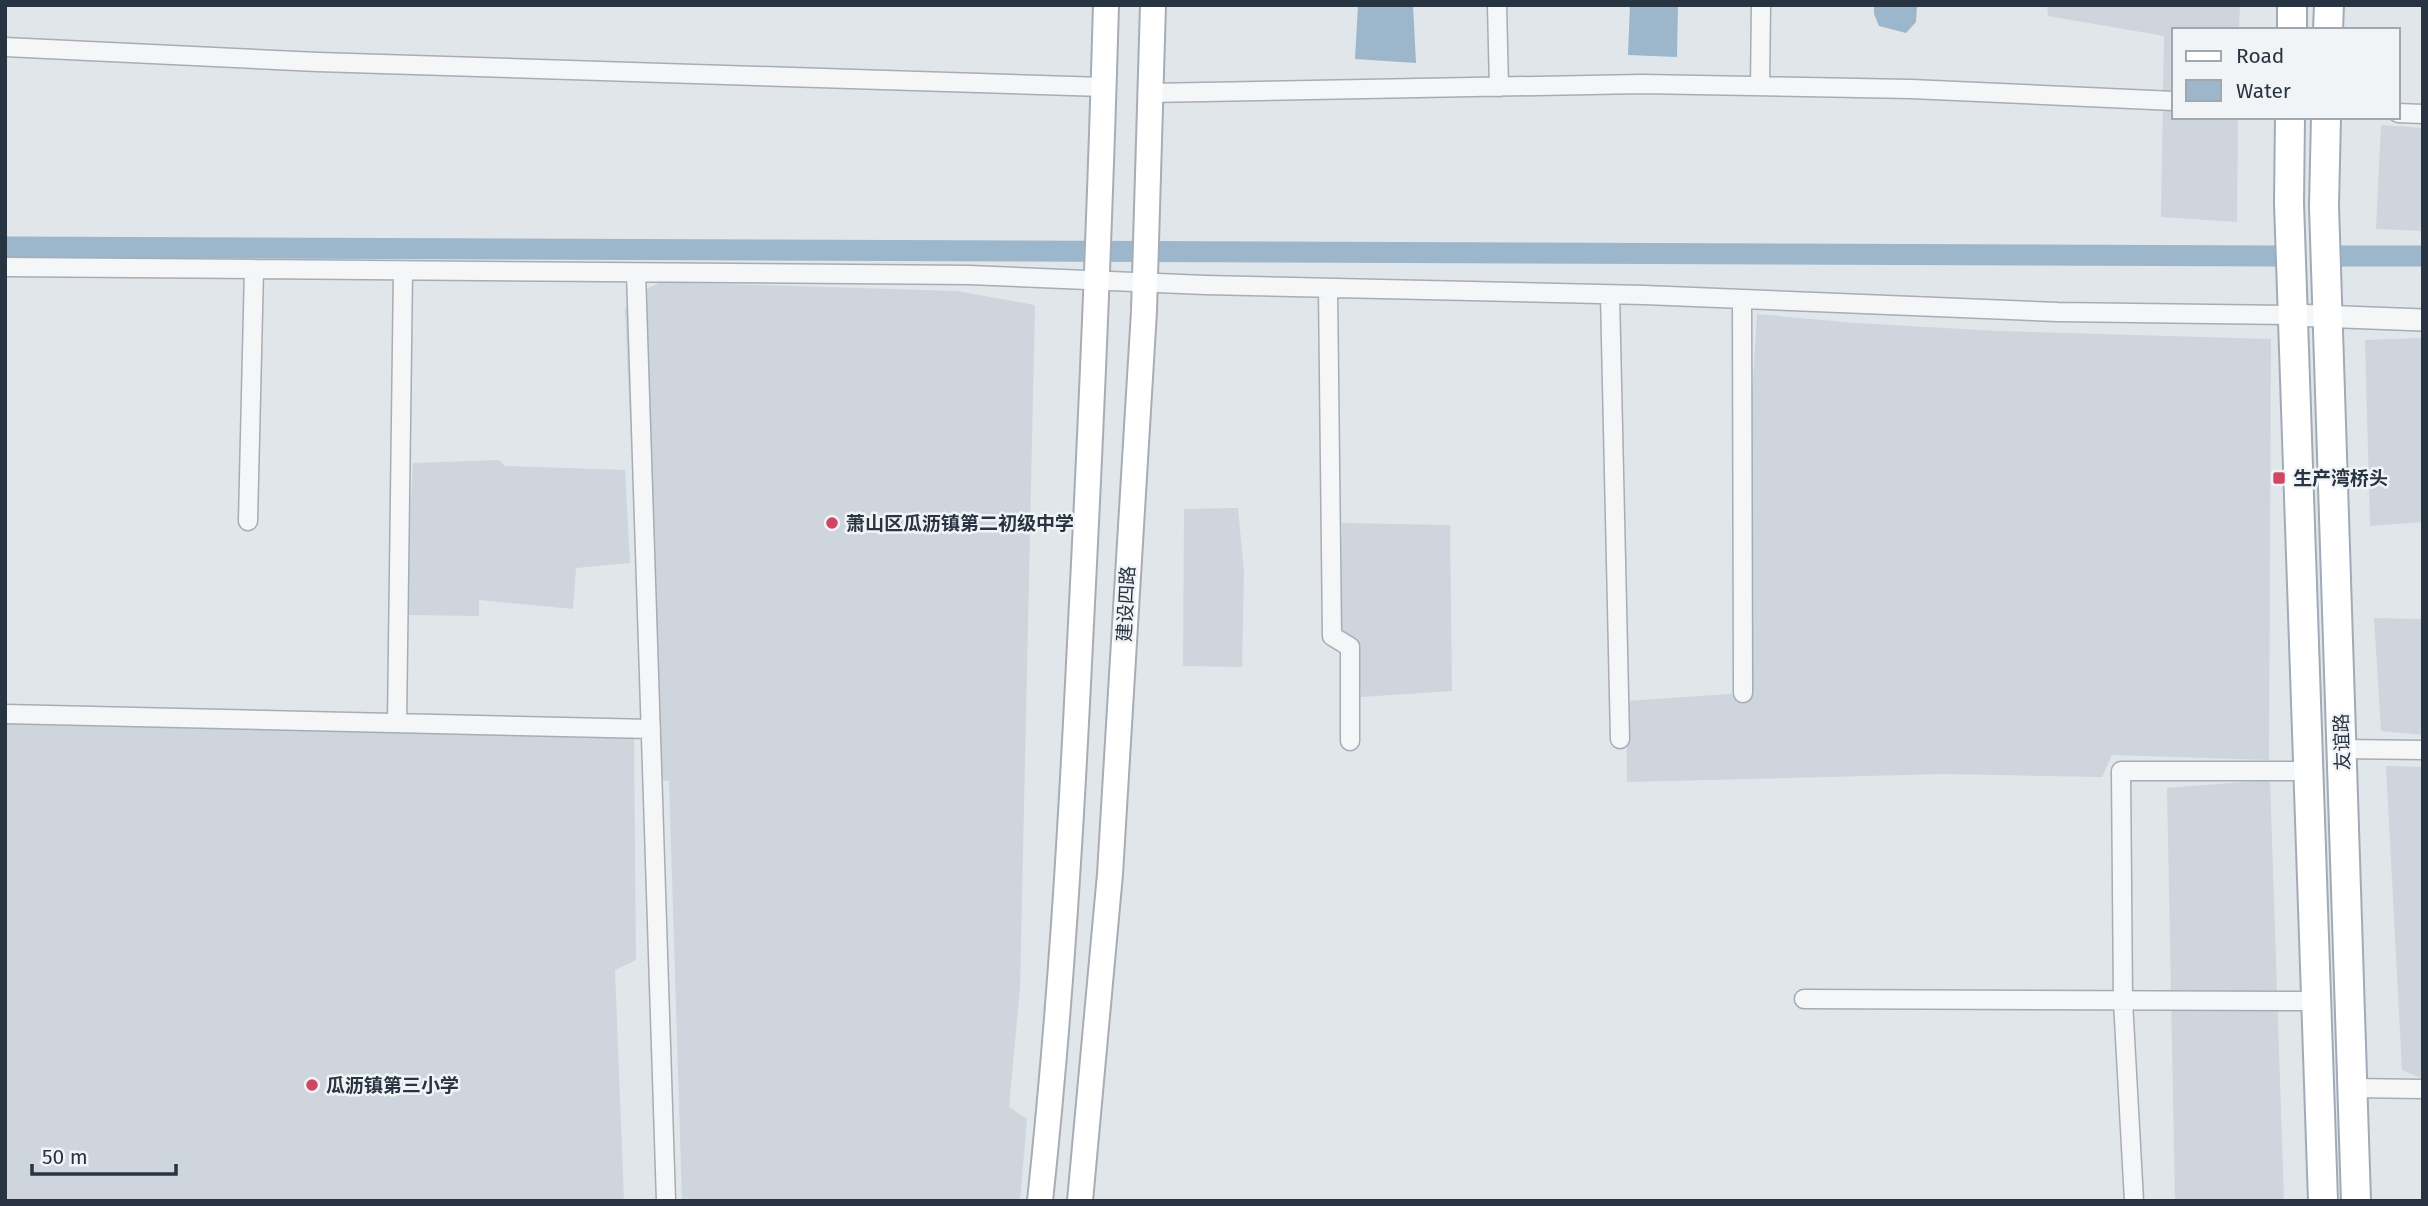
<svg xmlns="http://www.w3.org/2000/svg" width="2428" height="1206" font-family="'Fira Sans','Noto Sans SC',sans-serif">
  <rect width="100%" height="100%" fill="#e1e6ea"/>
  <!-- built -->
  <path fill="#cfd5dc" d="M2047,5H2240L2239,30H2174V117H2238L2237,222L2161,217L2164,36L2048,16Z
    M2381,125L2423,128V231L2376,229Z
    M661,282L957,291L1035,305L1020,988L1009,1107L1027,1119L1020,1201H682L669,781L646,779L625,309L638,293Z
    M1757,314L1855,323L1998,331L2271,339L2269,760L2112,755L2102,777L1945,774L1627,782L1626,701L1743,693V543Z
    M2423,338V522L2370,526L2365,340Z
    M499,460L505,466L625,470L630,563L576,568L573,609L479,600V616L405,615L413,463Z
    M1238,508L1244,571L1242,667L1183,666L1184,509Z
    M1342,523L1450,525L1452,691L1361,697L1357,646L1341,632Z
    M2374,618L2423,619V735L2381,731Z
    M5,721L634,739L636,960L615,970L624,1201H5Z
    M2386,766L2423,767V1079L2402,1070Z
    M2270,780L2284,1201H2175L2167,788Z"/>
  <!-- water -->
  <path fill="#9cb6cb" d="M1358,5H1413L1416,63L1355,59Z
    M1630,5H1678L1677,57L1628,55Z
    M1874,5H1917L1916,22L1906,33L1879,26L1874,14Z"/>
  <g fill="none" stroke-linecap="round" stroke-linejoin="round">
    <!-- canal -->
    <path stroke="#9cb6cb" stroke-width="21" d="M5,247L2279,256
      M2338,256H2423"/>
    <defs>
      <path id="minor" d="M1497,5L1499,87
        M5,47L318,62L1104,87
        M1760,86L1761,5
        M1150,93L1642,84L1911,89L2174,101
        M2398,113L2423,114
        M5,267L969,275L1205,285L1644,295L2058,312L2292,315
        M636,273L666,1201
        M1328,288L1332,636L1350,647V741
        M1610,295L1620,739
        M1742,299L1743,693
        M248,521L254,269
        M5,714L651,729
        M397,723L403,271
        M2342,749L2423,750
        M1804,999L2316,1001
        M2353,1088L2423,1089
        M2134,1201L2123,1001L2121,771H2308"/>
      <path id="tertiary" d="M2292,315L2423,320"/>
      <path id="secondary" d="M1040,1201C1060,1015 1071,829 1080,643C1091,430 1100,218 1106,5
        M1080,1201L1110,874L1144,311L1153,5"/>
      <path id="primary" d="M2292,30V5
        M2328,30L2329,5
        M2290,117L2289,203L2323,1201
        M2326,117L2324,206L2356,1201"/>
    </defs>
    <!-- minor casing -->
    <use href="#minor" stroke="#a6adb4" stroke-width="21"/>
    <!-- tertiary casing -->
    <use href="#tertiary" stroke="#a6adb4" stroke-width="24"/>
    <!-- secondary casing -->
    <use href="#secondary" stroke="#a6adb4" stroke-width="28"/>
    <!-- primary casing -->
    <use href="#primary" stroke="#a1abb6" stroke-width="32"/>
    <!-- minor -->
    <use href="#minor" stroke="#f4f6f8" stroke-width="18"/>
    <!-- tertiary -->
    <use href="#tertiary" stroke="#f4f6f8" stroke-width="21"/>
    <!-- secondary -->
    <use href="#secondary" stroke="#fff" stroke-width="24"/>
    <!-- primary -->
    <use href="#primary" stroke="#fff" stroke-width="28"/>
  </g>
  <!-- markers -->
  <g fill="#d04664" stroke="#f1f4f7" stroke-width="2.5">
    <rect x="2272" y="471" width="14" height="14" rx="3.5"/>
    <circle cx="832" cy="523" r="7"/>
    <circle cx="312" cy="1085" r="7"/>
  </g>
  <g text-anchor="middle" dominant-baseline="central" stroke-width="5" stroke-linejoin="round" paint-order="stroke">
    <!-- poi labels -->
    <g font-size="19" font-weight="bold" fill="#293442" stroke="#f1f4f7" text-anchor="start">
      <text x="2293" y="478">生产湾桥头</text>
      <text x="846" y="523">萧山区瓜沥镇第二初级中学</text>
      <text x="326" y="1085">瓜沥镇第三小学</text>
    </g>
    <!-- street labels -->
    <g font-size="19" fill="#293442" stroke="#f1f4f7">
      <text transform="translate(1126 604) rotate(-87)">建设四路</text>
      <text transform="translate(2342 742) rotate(-92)">友谊路</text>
    </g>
  </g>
  <!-- border -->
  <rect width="2428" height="1206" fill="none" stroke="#293442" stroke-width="14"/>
  <!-- legend -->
  <rect x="2172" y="28" width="228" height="91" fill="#f1f4f7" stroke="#a1a7af" stroke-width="2"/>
  <rect x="2186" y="51" width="35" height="10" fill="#ffffff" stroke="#a1a7af" stroke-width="2"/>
  <text x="2236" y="63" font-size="21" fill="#293442">Road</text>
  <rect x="2186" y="80" width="35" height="21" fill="#9cb6cb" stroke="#a1a7af" stroke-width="2"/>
  <text x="2236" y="98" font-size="21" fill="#293442">Water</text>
  <!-- scale -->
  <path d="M32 1164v10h144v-10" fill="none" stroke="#293442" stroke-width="3.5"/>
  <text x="42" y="1164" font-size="21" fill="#293442" stroke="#f1f4f7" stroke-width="5" paint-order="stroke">50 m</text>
</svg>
